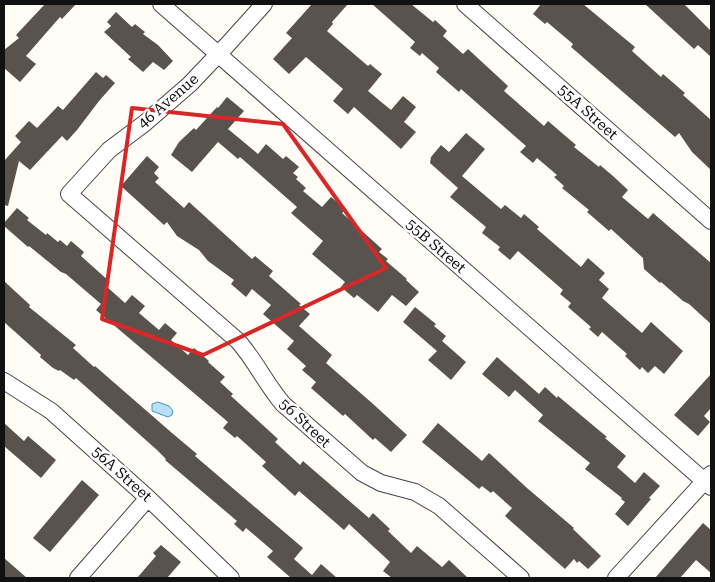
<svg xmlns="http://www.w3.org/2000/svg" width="715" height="582" font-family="'Roboto Serif',serif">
  <rect width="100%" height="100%" fill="#fffdf5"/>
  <!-- water -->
  <path fill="#b9e0f7" stroke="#3f96cf" d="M158,402L169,406L173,411L172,415L168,417L152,411V404Z"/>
  <!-- building -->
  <path fill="#5a524d" d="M45,4H76L62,19L60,17L26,56L36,64L20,82L4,68V50L19,38L16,35Z
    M312,4H348L332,22L333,24L327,31L368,66L370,64L382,74L368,91L391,110L403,96L416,107L404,122L416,132L401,149L354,107L348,114L333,101L343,89L306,57L289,74L273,59L292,38L286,33Z
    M372,4H411L433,22L435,20L447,31L443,36L463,54L468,49L508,86L504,91L544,126L548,121L576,145L574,147L599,167L600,165L613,176L628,190L622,197L648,219L653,213L711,263V324L689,304L683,301L661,282L660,283L644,269L643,258L611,229L609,231L587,212L589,210L562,188L564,186L554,177L557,175L537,158L533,163L520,152L526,146L461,89L459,92L436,72L439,68L422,53L420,56L410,48L415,42Z
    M541,4H583L635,47L632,51L661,77L663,74L685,93L683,95L711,120V170L692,152L679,133L675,137L571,47L573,44L547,22L545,24L533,14Z
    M645,4H684L711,31V57L698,45L694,49Z
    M116,12L132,27L135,24L145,32L143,34L158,45L173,61L164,70L153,62L143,72L128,59L131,57L104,32L111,26L107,22Z
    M96,72L103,78L106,75L115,83L99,101L77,130L67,141L62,136L30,170L19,161L8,206L4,205V161L21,142L15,136L29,121L37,128L58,106L63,110Z
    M227,97L244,111L228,129L258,154L266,144L283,159L286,156L299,167L293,173L298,177L296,179L306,188L303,191L322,207L331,197L346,209L342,213L382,249L379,252L388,259L386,261L407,279L406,280L419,292L406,306L392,295L378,312L357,295L354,298L341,287L345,282L312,254L323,241L291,213L297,207L240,157L238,159L218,142L192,172L171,155L179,142L194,128L196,130L217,107L218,108Z
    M466,133L485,149L462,176L501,209L505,205L521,218L524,214L539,227L537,229L581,267L588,258L605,273L599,280L609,289L602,298L642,333L651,322L683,351L664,374L655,366L648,373L642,367L640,370L625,356L627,354L602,332L598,337L589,329L591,327L568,307L571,303L560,294L563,290L518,251L510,260L498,250L500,247L482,233L486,227L450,197L458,188L430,163L431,157L441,145L449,152Z
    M147,156L159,167L154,173L159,178L155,182L184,208L189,202L252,259L255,256L273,271L269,276L301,304L299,305L310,314L299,326L332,355L326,363L372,403L407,435L391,452L375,438L373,440L345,414L343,416L311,388L316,382L302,370L306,366L287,349L294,341L263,314L271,305L252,289L246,297L231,284L234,280L208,261L199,250L177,236L167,222L164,225L121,186Z
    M17,208L29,218L27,220L46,235L47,233L58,242L60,240L67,246L71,241L84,252L81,256L110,282L106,286L125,303L132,295L145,306L139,313L159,330L165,323L177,333L171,340L188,355L194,348L209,361L208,362L225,377L220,382L233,394L231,396L278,439L275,442L300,465L303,461L369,518L373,513L390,529L388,531L411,553L417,546L442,567L449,560L468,578H392L383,571L390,562L349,524L344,530L299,491L295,496L262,466L266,462L237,436L235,438L223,428L228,422L96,310L101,304L66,274L61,272L29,246L28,247L4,226V223Z
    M4,281L30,305L29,307L76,345L73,348L94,367L95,366L172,433L197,454L195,456L303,548L294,559L312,575L321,564L337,578H291L267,557L273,551L246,528L243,532L234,524L237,521L165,460L166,459L157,450L76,378L74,380L60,370L59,371L53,368L40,357L41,355L4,322Z
    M415,307L436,324L434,326L446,336L442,341L466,362L451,380L428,360L437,351L403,322Z
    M497,357L539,394L545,387L557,398L558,396L607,437L605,438L626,456L617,467L635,483L644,472L660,486L649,498L651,499L628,526L615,514L625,502L621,499L622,498L585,469L590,463L538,421L543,415L515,390L509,397L482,374Z
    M711,374V408L704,416L710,422L698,436L674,415Z
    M4,423L24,441L28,436L56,460L41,478L4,446Z
    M438,423L482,461L489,453L527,488L574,528L573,529L601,556L588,569L579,561L577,563L574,559L565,569L505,516L512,508L493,491L491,493L482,486L479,489L422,442Z
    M82,480L99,495L50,552L33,538Z
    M703,523L711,530V573L696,560L680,578H655Z
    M161,545L181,562L167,578H137L156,556L153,553Z
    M4,558L27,578H4Z"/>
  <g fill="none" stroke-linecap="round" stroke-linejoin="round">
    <defs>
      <path id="minor" d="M161,4L711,487
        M264,4L228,44L190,84L145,123L109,150L69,194L238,341C255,360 266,384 283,404L362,473L381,483L415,492L439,506L521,578
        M465,4L711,221
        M4,381L51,411L148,498L231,578
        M78,578L148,498
        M616,578L711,474"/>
    </defs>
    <!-- minor casing -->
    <use href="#minor" stroke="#444" stroke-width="18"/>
    <!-- minor -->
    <use href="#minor" stroke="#fff" stroke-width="16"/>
  </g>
  <!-- marked area -->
  <path fill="none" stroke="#d62828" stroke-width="4" stroke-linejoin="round" d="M132,108L283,124L386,268L203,355L102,319Z"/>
  <g text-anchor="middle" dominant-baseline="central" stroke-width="5" stroke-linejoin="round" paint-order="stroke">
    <!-- street labels -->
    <g font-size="15" fill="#111" stroke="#fff">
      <text transform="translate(168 101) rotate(-41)">46 Avenue</text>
      <text transform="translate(588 112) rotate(42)">55A Street</text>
      <text transform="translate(436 246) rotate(41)">55B Street</text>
      <text transform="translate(305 423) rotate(43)">56 Street</text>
      <text transform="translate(122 474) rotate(42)">56A Street</text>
    </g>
  </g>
  <!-- border -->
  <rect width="715" height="582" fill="none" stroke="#111111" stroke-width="10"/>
</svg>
